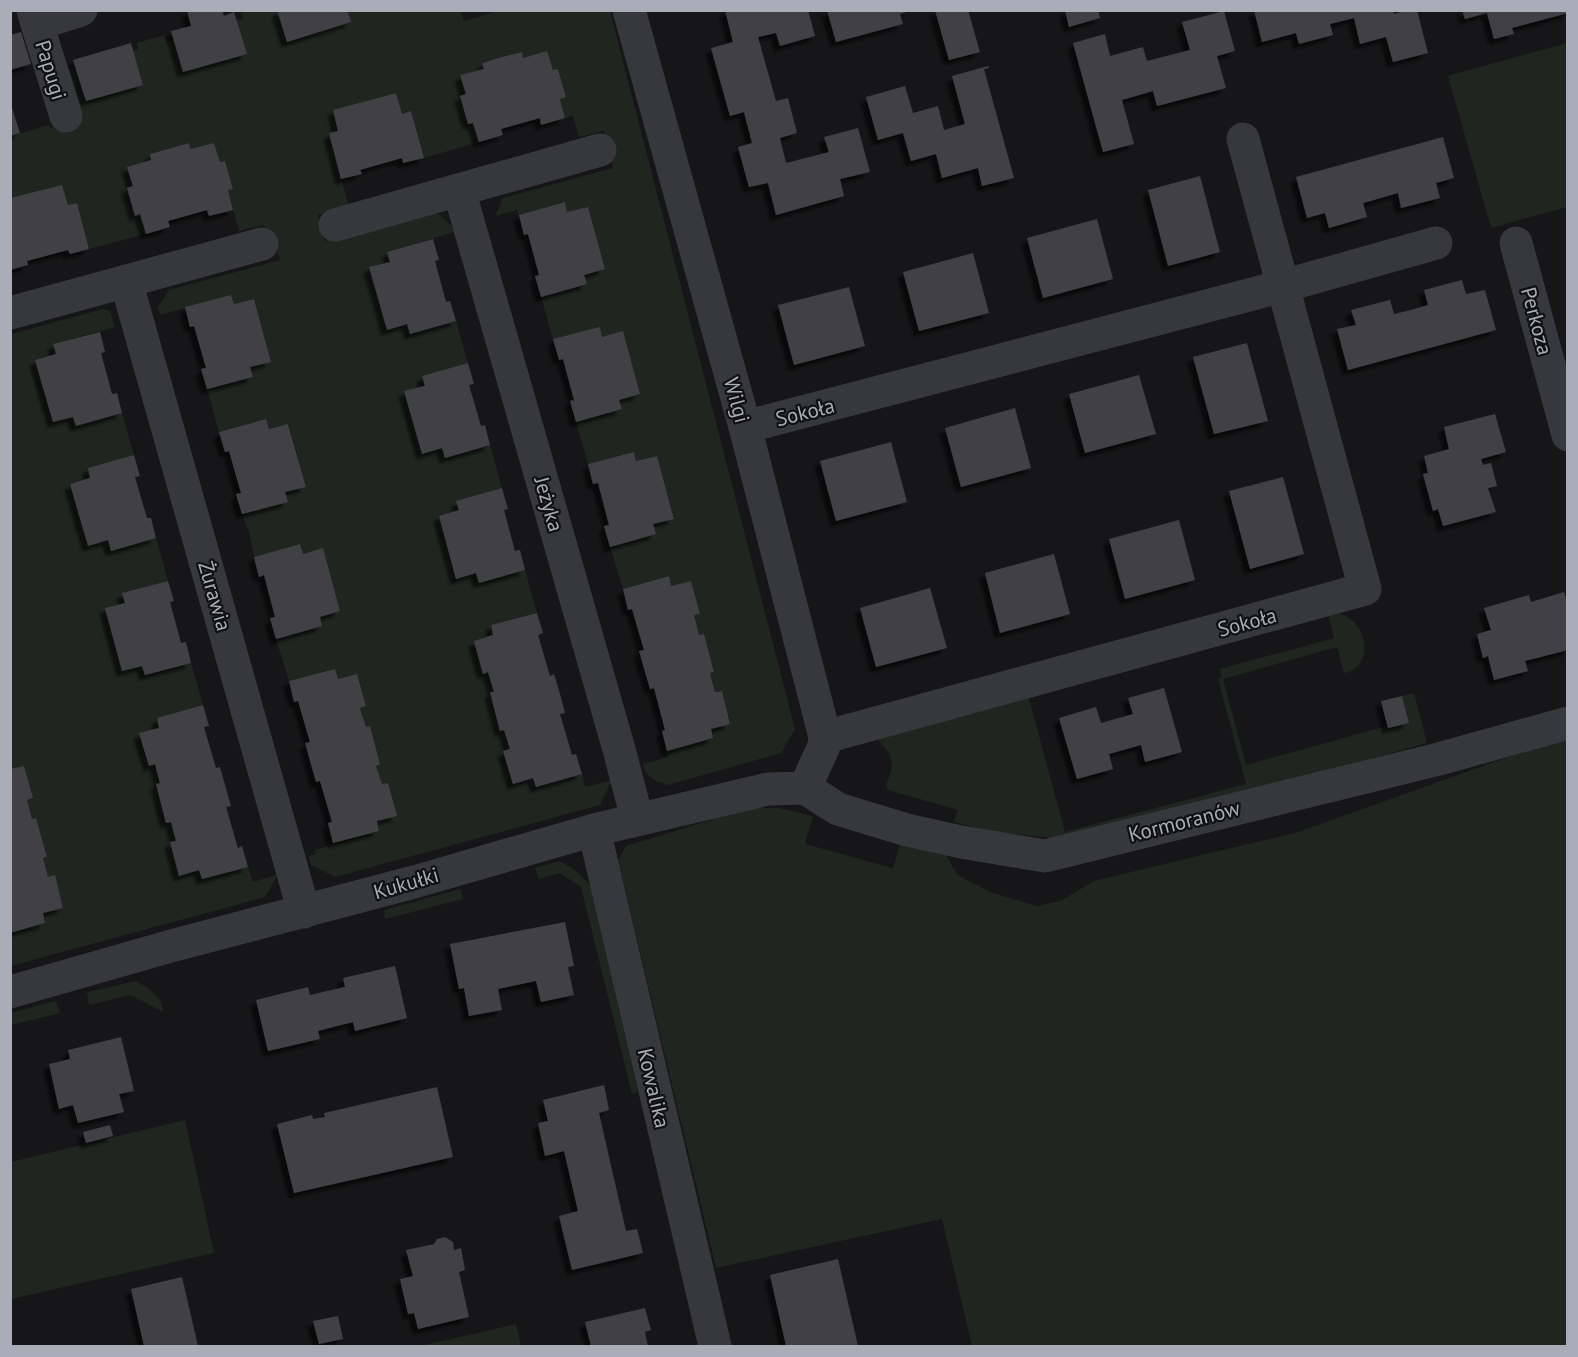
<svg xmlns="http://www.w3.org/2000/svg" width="1578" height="1357" font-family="'PT Sans',sans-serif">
  <defs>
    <filter id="shadow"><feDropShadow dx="-5.5" dy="5.5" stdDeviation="1.5" flood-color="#0009"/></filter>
  </defs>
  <rect width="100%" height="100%" fill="#161618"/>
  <!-- green -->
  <path fill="#1e261f" d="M389,10L461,11L464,21L497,11H610L795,729L781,753L668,785C655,781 646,778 643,764L668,757L667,751L713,738L711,729L730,723L722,691L715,692L710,673L714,672L704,634L699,635L694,615L700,613L691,581L671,586L668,576L623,589L610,547L655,534L653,524L674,518L657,456L636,461L634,452L588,464L576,422L621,409L619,400L639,394L623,332L602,337L600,328L553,339L541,297L586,284L584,275L605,269L588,207L567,212L565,202L519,215L517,210L495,216L503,198L613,168L604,131L579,137L573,116L565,118L560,99L566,97L558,69L553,70L547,51L523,58L521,52L483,62L484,69L460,75L466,94L460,96L468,124L473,123L479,142L424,158L411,111L402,114L396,93L333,110L338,131L329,133L349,207L318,215L325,241L438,213L457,231L388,252L390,262L369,268L387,330L407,324L410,334L456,321L468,363L422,376L425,386L404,392L422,454L442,448L445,458L490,445L502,488L457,501L459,510L439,516L456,579L476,573L480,583L525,570L537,613L491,625L493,635L474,641L483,673L488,672L494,692H491L501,731L504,730L510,749L503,751L533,778L536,787L582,774L585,787L612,780L600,805L335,877L311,865L309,856L316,854L315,850L379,831L377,821L396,816L388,783L382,784L376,766L380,764L370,726L366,727L360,708L366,706L357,674L338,679L335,669L289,681L276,639L322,626L320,617L340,611L323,549L303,554L300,544L254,557L249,532L242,514L287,502L285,492L306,487L289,424L269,429L265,419L219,432L207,389L253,377L250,367L271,362L254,299L234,304L231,295L160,315L158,307L169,290L280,260L274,239L268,240L264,225L239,231L228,190L233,188L225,161L220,162L214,143L190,149L188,143L150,154L151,160L128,167L133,186L127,188L135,216L140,214L146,234L89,249L77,203L68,205L62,185L11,198V136L49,125L50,128L82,118L68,70L76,68L86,101L143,85L133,51L138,49L137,43L164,35L167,42L173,40L183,72L247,54L236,20L243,19L241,13L249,11H277L287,42L350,22L347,11Z
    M1567,43V207L1491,228L1448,76Z
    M103,309L110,311L115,327L54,344L56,354L35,360L53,422L73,417L77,426L122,413L134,455L90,478L70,484L88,546L108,541L111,550L156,538L168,581L123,593L125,603L105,608L122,671L142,666L146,675L191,663L203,705L157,718L159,728L140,733L149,766L155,764L160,783L156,785L166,823L171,822L176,841L170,843L179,875L199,870L202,879L248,867L253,882L278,874L265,897L11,966V933L45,923L43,913L63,908L55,876L48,877L43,858L47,857L36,819H32L27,800L33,798L24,766L11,769V334Z
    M1336,612C1342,614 1348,617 1353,621C1369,636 1370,669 1344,673L1337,647L1223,679L1246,765L1387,726L1409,723L1402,696L1414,693L1427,743L1246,794L1051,838L989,831L954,822L958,810L888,790L886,785C896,761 893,755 875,737L1028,695L1065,832L1246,784L1218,679L1222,678L1220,669L1334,638L1328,614Z
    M1567,740V1346H972L942,1219L716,1268L618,860L626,846L750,808H779L813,816L805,844L893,868L901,841L946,854L954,870L959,876L993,893L1037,906L1060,901L1094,881L1298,832L1514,755Z
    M560,861L576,871L591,886L638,1092L632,1094L581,887L560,873L539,879L535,868Z
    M460,889L463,899L385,919L384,910Z
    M136,981C149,989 162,995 163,1012L130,995L89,1005L87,992Z
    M55,1001L61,1013L11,1025V1013Z
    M185,1120L214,1253L11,1299V1162Z
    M516,1324L521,1346H421Z"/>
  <!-- building -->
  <path fill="#404145" filter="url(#shadow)" d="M187,10H222L224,16L234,12L247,54L183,72L171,31L191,26Z
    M277,10H347L351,22L287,42Z
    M725,10H808L815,36L780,46L776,33L758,37L776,101L788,98L797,133L780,138L786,163L829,152L824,137L858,128L870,172L840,179L844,196L776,215L768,183L749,187L738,147L752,143L744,112L730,116L711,48L733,42Z
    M827,10H910V11L900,14L903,24L836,42Z
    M935,10H968L980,52L949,60Z
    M1065,10H1098L1100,18L1069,27Z
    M1254,10H1393L1394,14L1408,10H1417L1428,53L1393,62L1386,37L1360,44L1354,18L1330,24L1333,35L1299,44L1296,33L1262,42Z
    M1462,10H1568V13L1512,28L1514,34L1494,39L1487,13L1465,19Z
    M1224,11L1235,51L1217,56L1226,88L1157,106L1153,91L1122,100L1134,144L1103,152L1073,43L1105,34L1110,56L1143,47L1147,61L1190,50L1182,22Z
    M21,32L31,64L10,70V35Z
    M131,43L143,85L86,101L73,60Z
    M547,51L553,70L558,69L566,97L560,99L565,118L541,125L540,118L501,129L503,135L479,142L473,123L468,124L460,96L466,94L460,75L484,69L482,63L502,57L522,52L523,58Z
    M988,66L989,68L984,69L1014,178L982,186L978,168L942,178L936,154L911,161L903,133L878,140L866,97L905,86L913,113L938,106L944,130L965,124L952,76Z
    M396,93L402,114L411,111L424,158L403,163L402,158L360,170L362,174L341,179L329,133L338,131L333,110Z
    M10,102L20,133L10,136Z
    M1443,137L1454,178L1436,183L1440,198L1401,208L1398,193L1374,200L1363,203L1367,217L1329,228L1325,213L1307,218L1296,177Z
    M189,143L190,149L214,143L220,162L225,161L233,189L228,190L233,210L209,216L207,210L168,221L170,227L146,234L140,214L135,216L127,188L133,186L127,167L151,160L150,154Z
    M1200,176L1220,252L1168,266L1148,190Z
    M62,185L68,205L77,203L89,249L70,254L68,250L27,261L28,265L10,270V198Z
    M565,202L567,212L588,207L605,269L584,275L587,284L541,297L535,276L539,275L528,234L524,235L519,215Z
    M1097,219L1113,279L1043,298L1027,238Z
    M433,239L439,260L435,261L446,302L450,301L456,321L410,334L407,324L387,330L369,267L390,262L387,252Z
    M973,253L989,313L919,331L903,272Z
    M1462,280L1466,294L1485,290L1496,330L1348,370L1337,329L1356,325L1351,310L1390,300L1394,314L1411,310L1428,305L1424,290Z
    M849,287L865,346L794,365L778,305Z
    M231,295L234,304L254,299L271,362L250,367L253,377L207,389L201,369L206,368L194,326L190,327L185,307Z
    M600,327L602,337L623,331L640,394L619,400L622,409L576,422L570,401L574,400L563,359L559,360L553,339Z
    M100,332L105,352L101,353L112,394L117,393L122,413L76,426L73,417L53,422L35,360L56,354L53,344Z
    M1247,343L1268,421L1214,434L1193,357Z
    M468,363L474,384L469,385L481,426L485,425L490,445L445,458L442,448L422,454L404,391L425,386L422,376Z
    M1139,375L1156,434L1085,453L1069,394Z
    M1015,408L1031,468L961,487L945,428Z
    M1495,414L1506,452L1481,459L1483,465L1491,463L1497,486L1488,488L1496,512L1443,526L1438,509L1433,511L1423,474L1428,473L1424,456L1449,449L1444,427Z
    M266,419L269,429L288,424L306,487L285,492L288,502L242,514L236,494L241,493L229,451L225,452L219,432Z
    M891,442L907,502L836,521L820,461Z
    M634,452L636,461L657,456L674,519L653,524L656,534L610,547L604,526L609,525L598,483L593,484L588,464Z
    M134,455L140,476L135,477L147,518H151L156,538L111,551L108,540L88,546L70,484L90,478L88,468Z
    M1283,477L1304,554L1250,569L1229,491Z
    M502,488L508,509L504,510L515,551L520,550L525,570L479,583L476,573L456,579L439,516L459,510L456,501Z
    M1179,520L1195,580L1125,599L1109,539Z
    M300,544L303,554L323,548L340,611L320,617L322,626L276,639L270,618L275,617L264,575L259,577L254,557Z
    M1054,554L1070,614L1000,633L985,573Z
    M669,576L671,586L691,581L700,614L694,615L699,635L704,634L714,672L710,673L715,692L722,691L730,724L711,729L713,738L667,751L662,731L665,730L654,688L650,689L639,651L644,650L632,609L628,610L623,589Z
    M168,581L174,601L170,602L181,643L186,642L191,663L145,675L142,666L122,671L105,608L125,603L122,593Z
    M930,588L947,648L876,667L860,608Z
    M1564,592L1568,604V650L1525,661L1528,671L1494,680L1488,656L1483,658L1477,634L1491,630L1484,608L1529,595L1531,602Z
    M537,613L543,633L538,635L550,676L554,674L560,694L565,713L560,714L572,755L576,754L582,774L536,787L533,778L513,784L503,751L510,749L504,730L500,731L490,692H494L488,672L483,674L474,641L493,635L491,625Z
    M335,669L338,679L357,674L366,706L360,708L366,727L370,726L380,764L376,766L382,784L388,783L397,816L377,821L379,831L333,843L328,823L332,822L320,781L316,782L305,743L310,742L298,701L294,702L289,681Z
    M1164,688L1182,752L1145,762L1141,745L1109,754L1113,769L1077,779L1059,718L1096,707L1101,723L1133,714L1128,698Z
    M1402,696L1409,723L1388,728L1381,701Z
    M203,705L209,726L204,727L216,768L220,767L231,806L226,807L238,848L242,846L248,867L202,879L199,870L179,876L170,842L176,841L171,822L166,823L156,784L160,783L155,764L149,766L139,733L159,728L157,718Z
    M24,766L33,798L27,800L32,819L36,818L47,857L43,858L48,877L55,875L63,908L43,913L45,923L10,933V769Z
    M565,922L574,966L568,967L574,995L541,1002L536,981L498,989L502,1010L469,1016L464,988L459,989L450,944Z
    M395,966L407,1018L355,1031L353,1022L318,1031L320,1039L268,1051L256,1000L308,987L310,995L327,991L345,987L343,978Z
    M121,1037L134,1091L119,1094L124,1112L78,1123L73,1105L59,1109L49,1064L70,1059L68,1050Z
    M604,1085L609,1110L599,1113L626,1231L637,1229L643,1253L572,1270L559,1216L578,1211L564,1151L545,1156L538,1123L548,1121L543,1100Z
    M437,1087L453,1157L294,1193L277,1124L312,1115L313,1119L325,1117L324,1113Z
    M110,1125L113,1136L86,1143L83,1132Z
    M445,1237L453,1242L454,1250L461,1248L465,1270L459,1272L469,1317L418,1329L414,1313L408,1314L400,1279L413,1276L406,1250L434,1244L437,1239Z
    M838,1259L858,1346H786L770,1275Z
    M182,1277L198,1346H144L131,1289Z
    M645,1308L651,1330L645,1332L648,1346H591L585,1322Z
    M338,1316L343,1339L319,1344L313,1321Z"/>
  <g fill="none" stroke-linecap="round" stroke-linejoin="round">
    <!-- street -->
    <path stroke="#37383d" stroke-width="33" d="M33,10L37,24L81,10
      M629,10L745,427L825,737L824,746L805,788
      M37,24L66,116
      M1243,139L1283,286L1436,243
      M459,190L620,753L637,819
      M335,225L600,150
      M1516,243L1568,435
      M126,281L304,912
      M10,313L262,244
      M745,427L1283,286L1365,589L825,737
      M805,788L838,809L907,830L961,842L1045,856L1439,759L1568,723
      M594,830L715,1346
      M10,992L171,946L414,882L594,830L768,789L805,788"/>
  </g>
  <g text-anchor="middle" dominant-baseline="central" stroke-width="4.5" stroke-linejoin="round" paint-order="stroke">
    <!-- street labels -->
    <g font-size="21" fill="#a8adb8" stroke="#111113">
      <text transform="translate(51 70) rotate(73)">Papugi</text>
      <text transform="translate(1537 321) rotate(75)">Perkoza</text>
      <text transform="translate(737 400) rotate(75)">Wilgi</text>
      <text transform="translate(805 412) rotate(-14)">Sokoła</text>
      <text transform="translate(549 504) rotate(74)">Jeżyka</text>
      <text transform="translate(215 596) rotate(74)">Żurawia</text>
      <text transform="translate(1247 622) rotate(-15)">Sokoła</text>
      <text transform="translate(1184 821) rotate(-14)">Kormoranów</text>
      <text transform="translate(406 883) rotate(-16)">Kukułki</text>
      <text transform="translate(654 1088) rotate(77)">Kowalika</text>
    </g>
  </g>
  <!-- border -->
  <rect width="1578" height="1357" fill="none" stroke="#a8adb8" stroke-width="24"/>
</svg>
